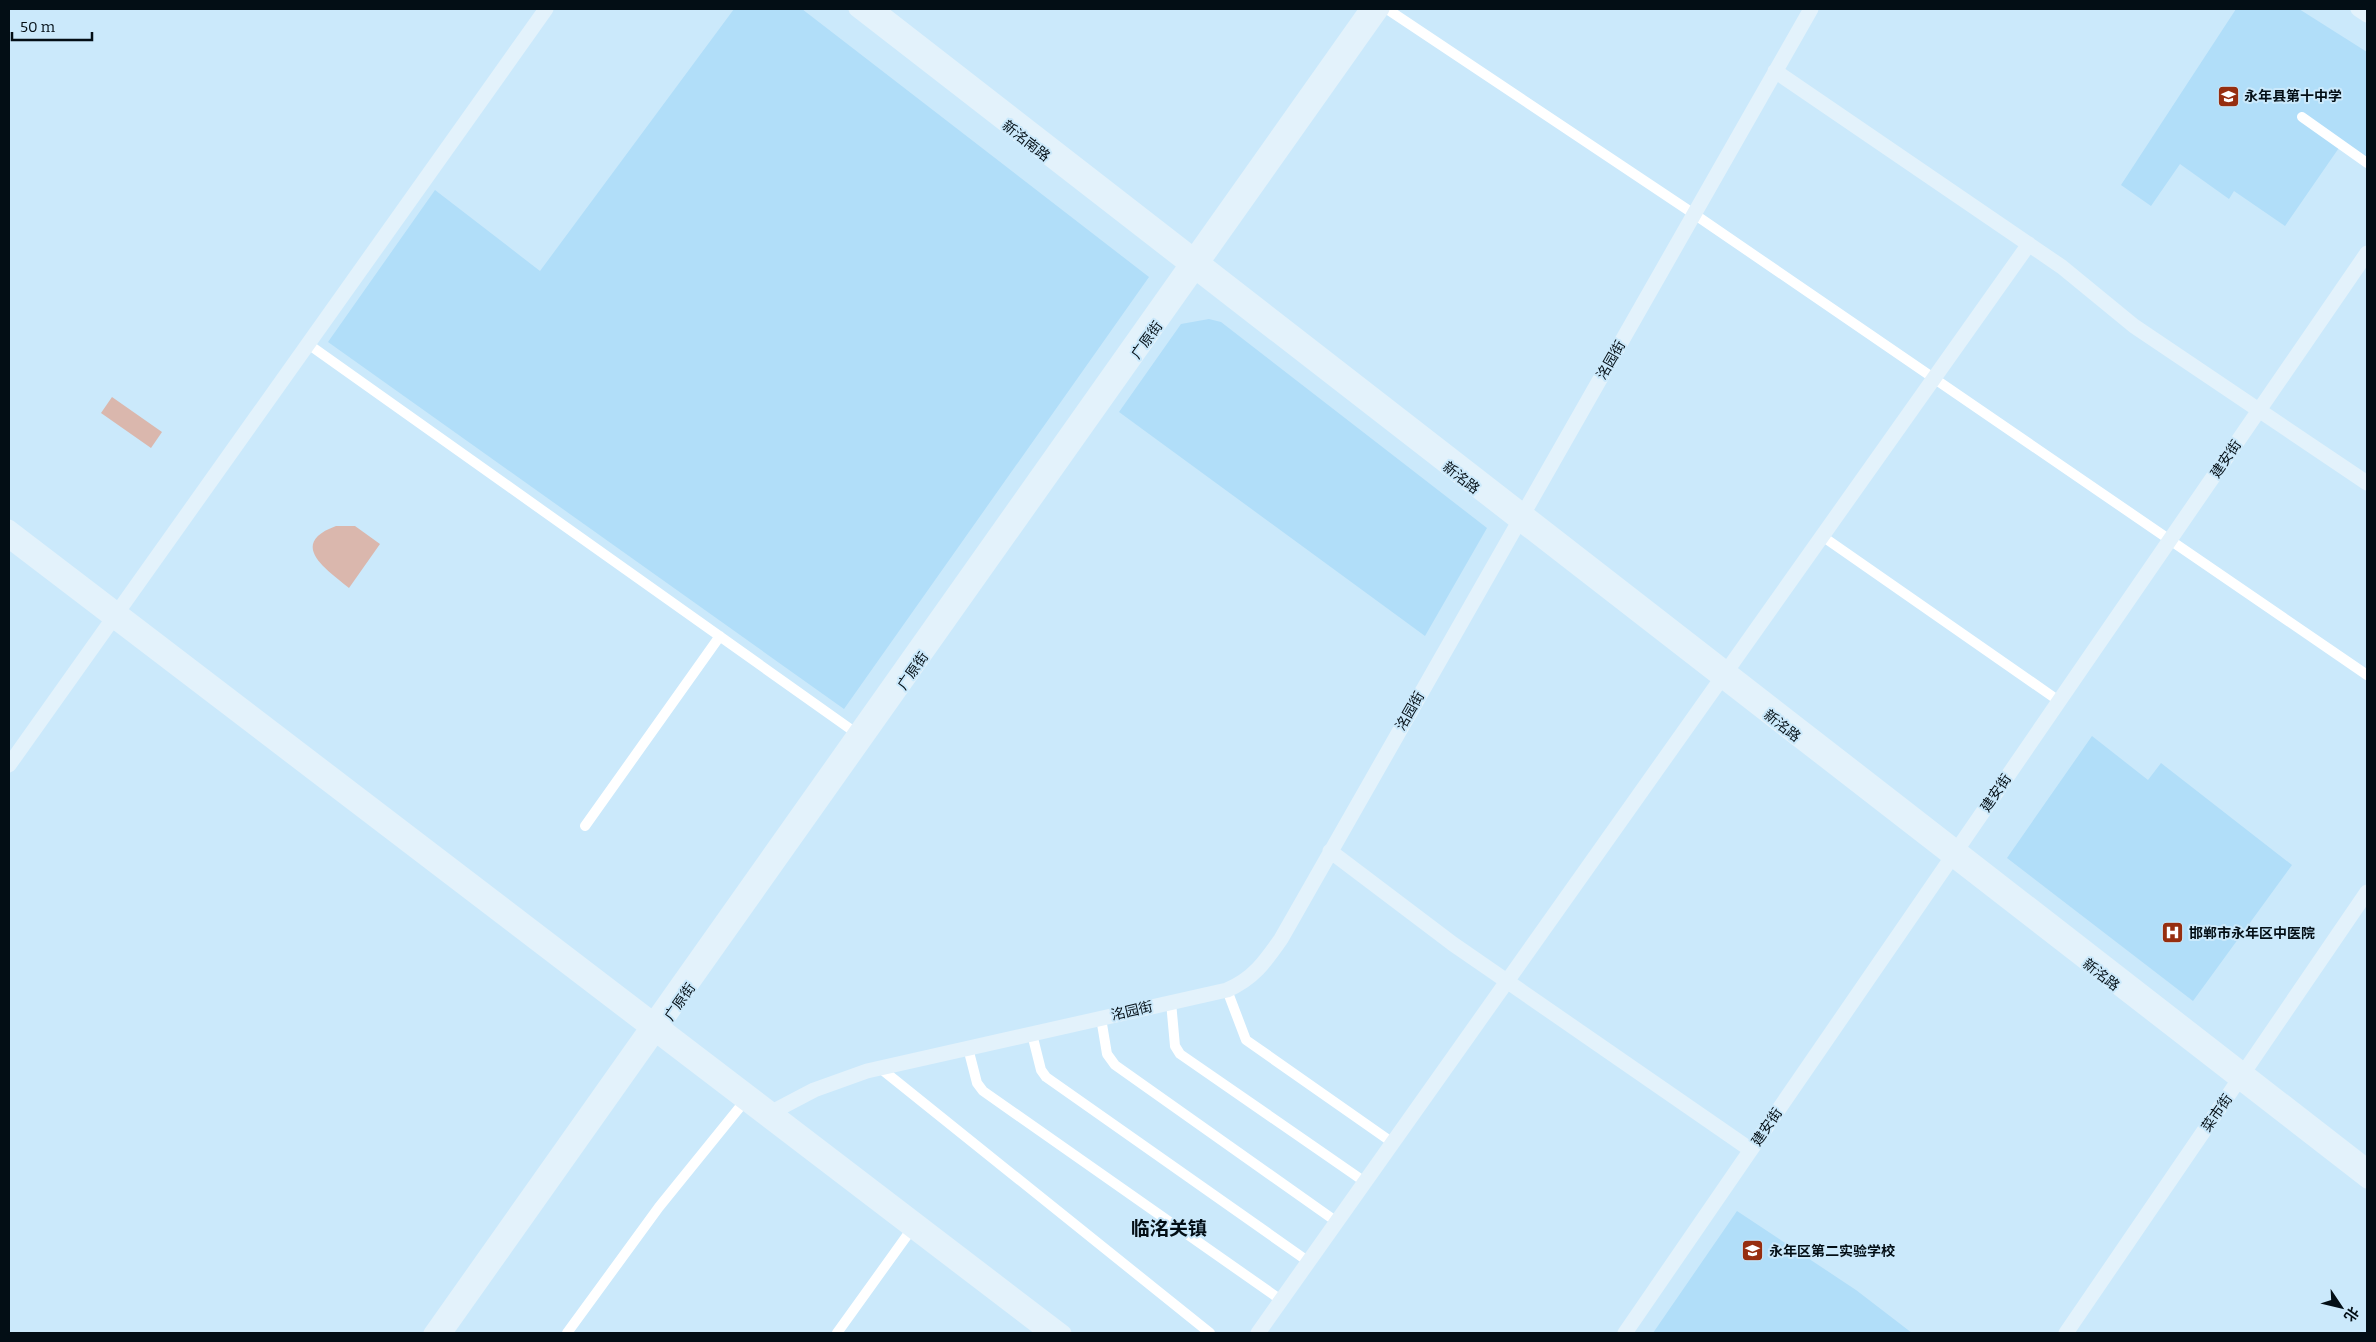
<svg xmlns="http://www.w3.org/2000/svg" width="2376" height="1342" font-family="Bitter,'Noto Sans SC',serif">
  <rect width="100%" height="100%" fill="#cbe9fb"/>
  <!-- built -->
  <path fill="#b1def9" d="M734,9H802L1149,277L844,709L328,342L435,190L540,271Z
    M2236,9H2299L2367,52V158L2343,142L2285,226L2234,191L2229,199L2180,164L2151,206L2121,185Z
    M1209,319L1221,322L1487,528L1425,636L1119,412L1181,324Z
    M2092,736L2148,780L2161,763L2292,865L2193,1001L2007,858Z
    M1737,1211L1856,1290L1912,1333H1653Z"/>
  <!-- green -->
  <path fill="#dab7ad" d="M112,397L162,432L151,448L101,413Z
    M336,526H355L380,544L349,588C327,570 287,544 336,526Z"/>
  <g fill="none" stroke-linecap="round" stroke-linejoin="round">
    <!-- street -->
    <path stroke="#fff" stroke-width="10" d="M1387,9L1694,214L2367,675
      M2302,117L2367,163
      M308,344L856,733
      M1822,536L2059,701
      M585,826L720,636
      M1227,990L1246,1040L1393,1143
      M1171,1002L1175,1046L1180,1054L1365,1182
      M1101,1018L1107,1054L1115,1065L1337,1222
      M1032,1034L1041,1070L1046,1077L1309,1262
      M968,1048L977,1083L983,1091L1281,1300
      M880,1068L1210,1333
      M567,1333L659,1207L744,1102
      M837,1333L911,1230"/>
    <!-- secondary -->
    <path stroke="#e3f2fb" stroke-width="15" d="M856,9L2367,1181
      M877,9L2367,1166
      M2358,9L2367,15
      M1775,71L2062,267L2134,326L2367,483
      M9,527L1064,1333
      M9,541L1046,1333
      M9,765L546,9
      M1330,851L1453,944L1751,1150
      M774,1111L814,1090L867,1071L1227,990C1253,979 1265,962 1281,939L1811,9
      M431,1333L1367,9
      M445,1333L1382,9
      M1258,1333L2029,244
      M1625,1333L2367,253
      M2066,1333L2367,892"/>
  </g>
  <!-- icons -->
  <defs>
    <symbol id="school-square" viewBox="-11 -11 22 22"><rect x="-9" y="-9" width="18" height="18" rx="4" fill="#962e10" stroke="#cbe9fb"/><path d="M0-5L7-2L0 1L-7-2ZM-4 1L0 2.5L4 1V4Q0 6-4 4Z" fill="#fff"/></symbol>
    <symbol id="hospital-square" viewBox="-11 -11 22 22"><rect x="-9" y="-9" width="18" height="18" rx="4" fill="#962e10" stroke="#cbe9fb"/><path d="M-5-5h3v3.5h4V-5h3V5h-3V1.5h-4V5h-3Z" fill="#fff"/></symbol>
  </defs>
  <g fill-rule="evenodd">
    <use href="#school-square" x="2216" y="84" width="25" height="25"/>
    <use href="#hospital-square" x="2160" y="920" width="25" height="25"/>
    <use href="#school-square" x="1740" y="1238" width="25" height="25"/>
  </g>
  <g text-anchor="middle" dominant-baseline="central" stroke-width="4" stroke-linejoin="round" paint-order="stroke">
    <!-- poi labels -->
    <g font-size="14" font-weight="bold" fill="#030e15" stroke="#cbe9fb" text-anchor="start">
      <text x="2244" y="96">永年县第十中学</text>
      <text x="2189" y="933">邯郸市永年区中医院</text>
      <text x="1769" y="1251">永年区第二实验学校</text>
    </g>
    <!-- street labels -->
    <g font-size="14" fill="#030e15" stroke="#cbe9fb">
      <text transform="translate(1026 141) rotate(38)">新洺南路</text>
      <text transform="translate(1147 340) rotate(-54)">广原街</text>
      <text transform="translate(1611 360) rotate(-60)">洺园街</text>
      <text transform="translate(2226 459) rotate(-56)">建安街</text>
      <text transform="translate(1461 478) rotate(38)">新洺路</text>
      <text transform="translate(913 671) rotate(-55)">广原街</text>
      <text transform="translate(1410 711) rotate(-60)">洺园街</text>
      <text transform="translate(1782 726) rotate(38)">新洺路</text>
      <text transform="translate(1996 793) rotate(-56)">建安街</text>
      <text transform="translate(2101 975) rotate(38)">新洺路</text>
      <text transform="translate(680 1002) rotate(-55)">广原街</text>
      <text transform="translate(1132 1011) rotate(-13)">洺园街</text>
      <text transform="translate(2217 1113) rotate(-55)">菜市街</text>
      <text transform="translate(1767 1127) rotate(-56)">建安街</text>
    </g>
    <!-- district labels -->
    <g font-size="19" font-weight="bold" fill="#030e15" stroke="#cbe9fb">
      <text x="1169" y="1228">临洺关镇</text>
    </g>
  </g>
  <!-- border -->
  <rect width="2376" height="1342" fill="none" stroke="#030e15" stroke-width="20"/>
  <!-- north arrow -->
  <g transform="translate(2341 1307) rotate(125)" stroke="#cbe9fb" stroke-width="4" paint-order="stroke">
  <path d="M0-4L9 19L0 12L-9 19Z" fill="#030e15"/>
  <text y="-8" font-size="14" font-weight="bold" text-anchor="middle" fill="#030e15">北</text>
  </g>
  <!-- scale -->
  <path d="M12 32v8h80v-8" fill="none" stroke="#030e15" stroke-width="2.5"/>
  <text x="20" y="32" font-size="15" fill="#030e15" stroke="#cbe9fb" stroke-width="4" paint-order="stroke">50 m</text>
</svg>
